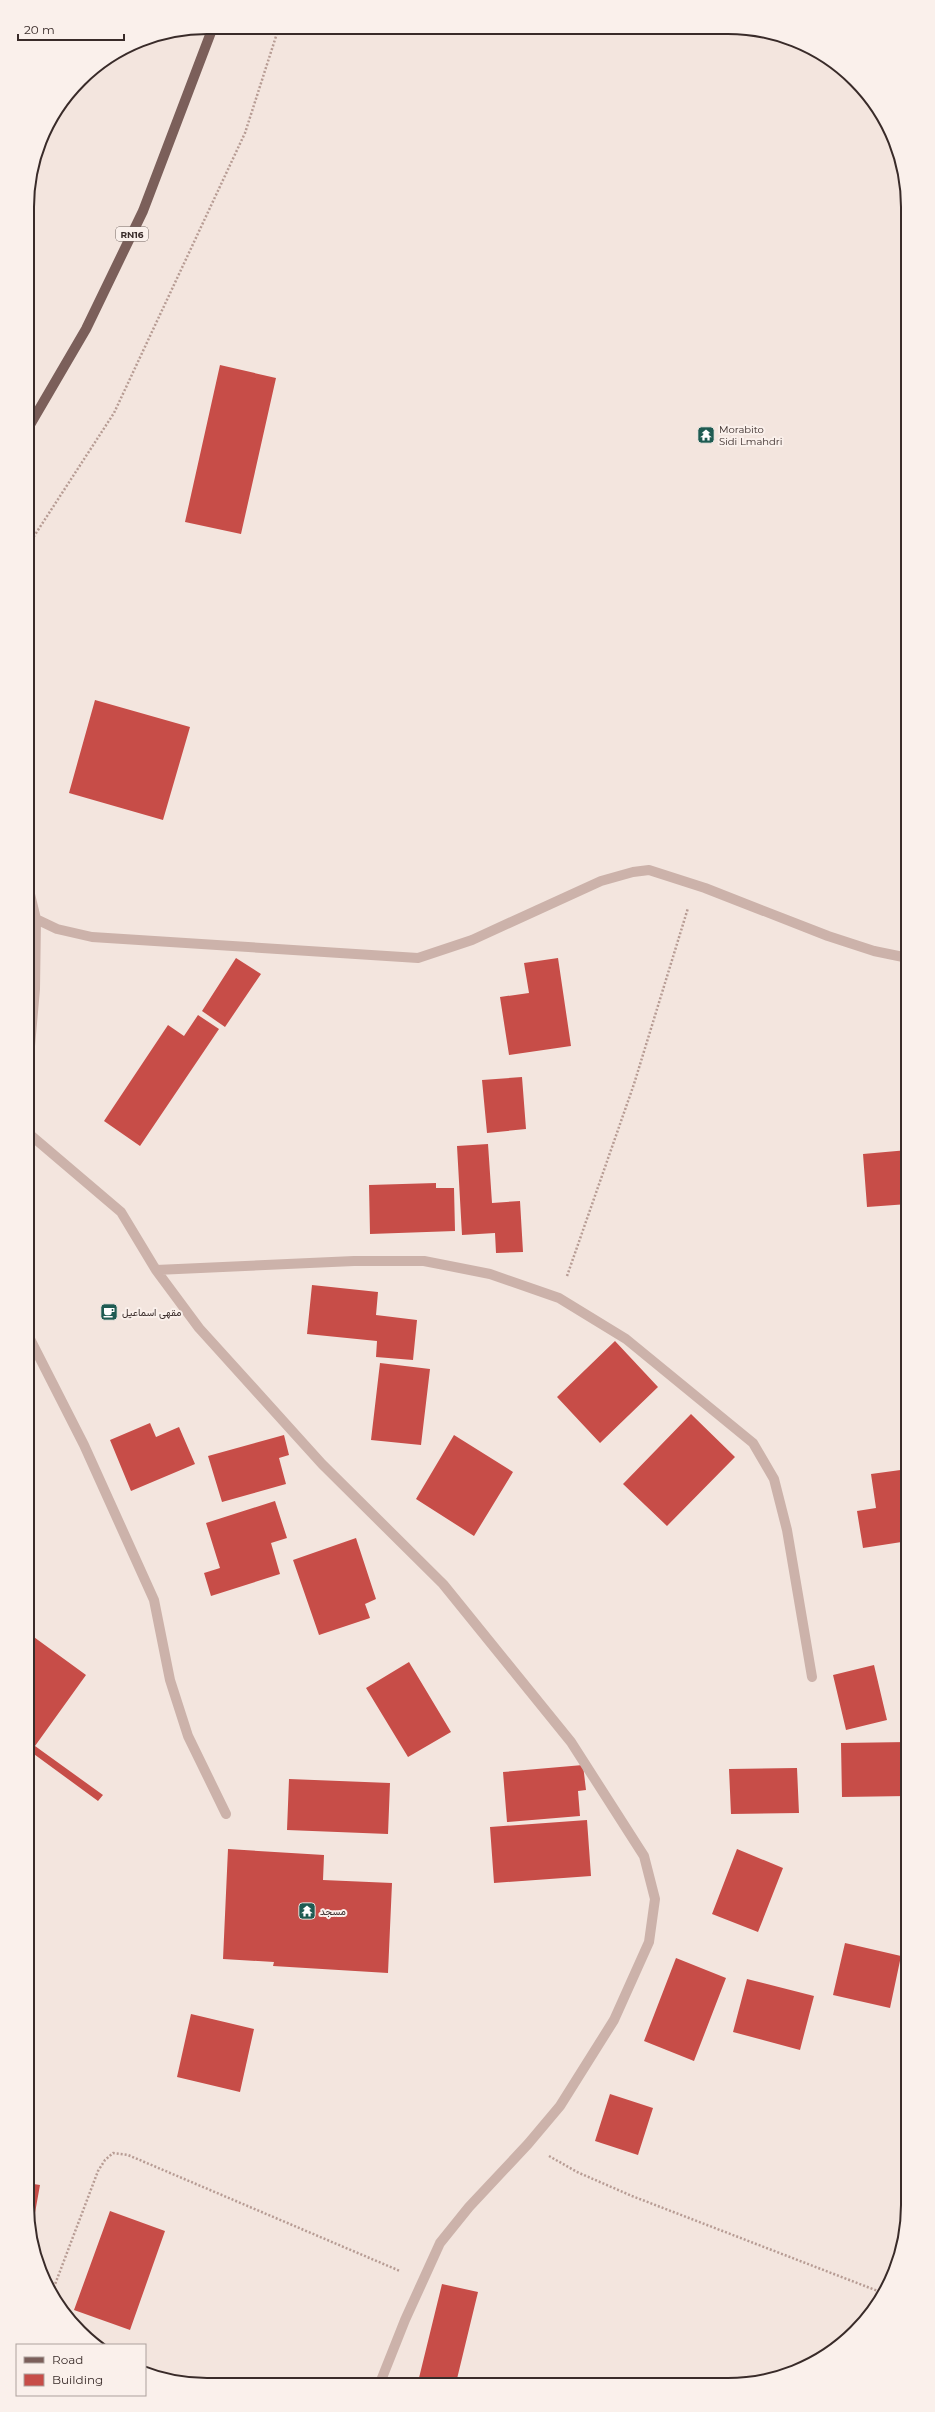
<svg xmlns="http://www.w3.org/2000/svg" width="935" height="2412" font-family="Montserrat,Vazirmatn,sans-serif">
  <rect width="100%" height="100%" fill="#f3e5de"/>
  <!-- building -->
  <path fill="#c74d48" d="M50,121L43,141H42L46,127Z
    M220,365L276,378L241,534L185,522Z
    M95,700L190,727L163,820L69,793Z
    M236,958L261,974L225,1027L202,1011Z
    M558,958L571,1046L509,1055L500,997L529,993L524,963Z
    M198,1015L219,1029L140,1146L104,1121L168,1025L184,1036Z
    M522,1077L526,1129L487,1133L482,1080Z
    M488,1144L492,1203L520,1201L523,1252L496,1253L495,1233L462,1235L457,1146Z
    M908,1150V1204L867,1207L863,1154Z
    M436,1183V1188H454L455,1231L370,1234L369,1185Z
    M312,1285L378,1292L376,1315L417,1320L413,1360L376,1357L377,1341L307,1334Z
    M615,1341L658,1387L600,1443L557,1397Z
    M380,1363L430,1369L421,1445L371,1440Z
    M691,1414L735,1457L667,1526L623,1484Z
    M150,1423L156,1437L179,1427L195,1464L131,1491L110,1440Z
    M284,1435L289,1455L279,1458L286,1484L222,1502L208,1456Z
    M454,1435L513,1472L474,1536L416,1499Z
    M908,1469V1541L863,1548L857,1511L876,1508L871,1474Z
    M275,1501L287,1538L271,1543L280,1574L211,1596L204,1573L220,1568L206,1523Z
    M356,1538L376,1599L365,1604L370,1618L319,1635L293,1560Z
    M27,1632L86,1675L35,1746L103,1795L98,1801L27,1749Z
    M409,1662L451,1732L408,1757L366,1688Z
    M874,1665L887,1720L846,1730L833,1675Z
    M908,1742V1796L842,1797L841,1743Z
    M583,1765L586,1790L578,1791L580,1816L507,1822L503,1772Z
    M797,1768L799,1813L731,1814L729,1769Z
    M289,1779L390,1783L388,1834L287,1830Z
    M587,1820L591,1876L494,1883L490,1827Z
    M228,1849L324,1855L323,1880L392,1883L388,1973L273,1966L274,1962L223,1959Z
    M737,1849L783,1868L758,1932L712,1914Z
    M845,1943L901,1956L890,2008L833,1995Z
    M676,1958L726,1978L694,2061L644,2041Z
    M747,1979L814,1996L800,2050L733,2032Z
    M191,2014L254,2029L240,2092L177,2077Z
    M610,2094L653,2108L638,2155L595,2141Z
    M27,2183L40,2185L33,2224H29Z
    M110,2211L165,2231L130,2330L74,2310Z
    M442,2284L478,2292L456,2383H422L418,2382Z"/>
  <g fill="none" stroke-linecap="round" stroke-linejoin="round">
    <!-- path -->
    <path stroke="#b79c94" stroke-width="2.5" stroke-dasharray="2 2" stroke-linecap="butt" d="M27,547L114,413L245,133L279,27
      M567,1276L634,1084L688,908
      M549,2156L577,2172L632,2196L883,2293
      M51,2295L98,2171L105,2160L113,2153L128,2155L400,2271"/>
    <!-- minor -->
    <path stroke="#ccb2aa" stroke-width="10" d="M27,882L36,919L57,929L92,937L418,958L472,940L601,881L633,872L649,870L705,888L828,936L874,951L908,958
      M27,1080L35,989L36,919
      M27,1132L121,1212L156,1270L199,1328L322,1464L443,1584L571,1742L644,1856L655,1899L649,1942L614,2020L560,2106L528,2144L469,2207L440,2243L405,2320L380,2383
      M156,1270L354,1261H424L490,1274L559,1298L626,1339L753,1443L774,1479L787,1530L812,1677
      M27,1333L84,1445L154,1600L170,1680L188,1736L226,1814"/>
    <!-- major -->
    <path stroke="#7b5f5a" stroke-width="10" d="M27,430L86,329L143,211L213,27"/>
  </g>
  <!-- icons -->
  <defs>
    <symbol id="temple-square" viewBox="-11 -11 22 22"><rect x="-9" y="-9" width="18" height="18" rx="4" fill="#1e5b52" stroke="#faf0eb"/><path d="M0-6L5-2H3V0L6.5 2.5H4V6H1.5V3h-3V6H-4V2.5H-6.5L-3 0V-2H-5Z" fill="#fff"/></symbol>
    <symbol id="cafe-square" viewBox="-11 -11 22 22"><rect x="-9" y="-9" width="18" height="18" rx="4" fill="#1e5b52" stroke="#faf0eb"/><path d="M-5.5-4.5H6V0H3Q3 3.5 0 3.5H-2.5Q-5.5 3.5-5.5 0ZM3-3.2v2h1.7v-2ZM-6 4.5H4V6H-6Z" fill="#fff"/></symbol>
  </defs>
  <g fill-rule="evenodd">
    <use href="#temple-square" x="696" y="425" width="20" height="20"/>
    <use href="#cafe-square" x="99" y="1302" width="20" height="20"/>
    <use href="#temple-square" x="297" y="1901" width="20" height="20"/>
  </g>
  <g text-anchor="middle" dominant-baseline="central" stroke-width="4" stroke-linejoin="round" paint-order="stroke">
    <!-- shield labels -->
    <rect fill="#faf0eb" stroke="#736663" stroke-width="1" x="116" y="227" width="32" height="14" rx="3"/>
    <g font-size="9" font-weight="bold" fill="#392b29">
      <text x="132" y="234">RN16</text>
    </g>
    <!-- poi labels -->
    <g font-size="10" fill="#392b29" stroke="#faf0eb" text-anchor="start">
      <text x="719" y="429">Morabito<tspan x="719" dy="12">Sidi Lmahdri</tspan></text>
      <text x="122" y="1312">مقهى اسماعيل</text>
      <text x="320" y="1911">مسجد</text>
    </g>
  </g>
  <!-- crop -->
  <path d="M0 0H935V2412H0ZM207 34H728A173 173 0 0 1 901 207V2205A173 173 0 0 1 728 2378H207A173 173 0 0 1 34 2205V207A173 173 0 0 1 207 34Z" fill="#faf0eb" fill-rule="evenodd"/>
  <path fill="none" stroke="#392b29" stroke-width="2" d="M207 34H728A173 173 0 0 1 901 207V2205A173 173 0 0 1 728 2378H207A173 173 0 0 1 34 2205V207A173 173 0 0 1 207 34Z"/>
  <!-- legend -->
  <rect x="16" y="2344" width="130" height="52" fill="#faf0eb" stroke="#ada19d"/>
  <rect x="24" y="2357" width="20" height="6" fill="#7b5f5a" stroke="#ada19d"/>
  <text x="52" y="2364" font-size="12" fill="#392b29">Road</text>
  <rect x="24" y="2374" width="20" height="12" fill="#c74d48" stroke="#ada19d"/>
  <text x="52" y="2384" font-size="12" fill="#392b29">Building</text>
  <!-- scale -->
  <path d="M18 34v6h106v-6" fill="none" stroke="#392b29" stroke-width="2"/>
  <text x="24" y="34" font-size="12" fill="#392b29" stroke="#faf0eb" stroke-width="3" paint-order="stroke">20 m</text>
</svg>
